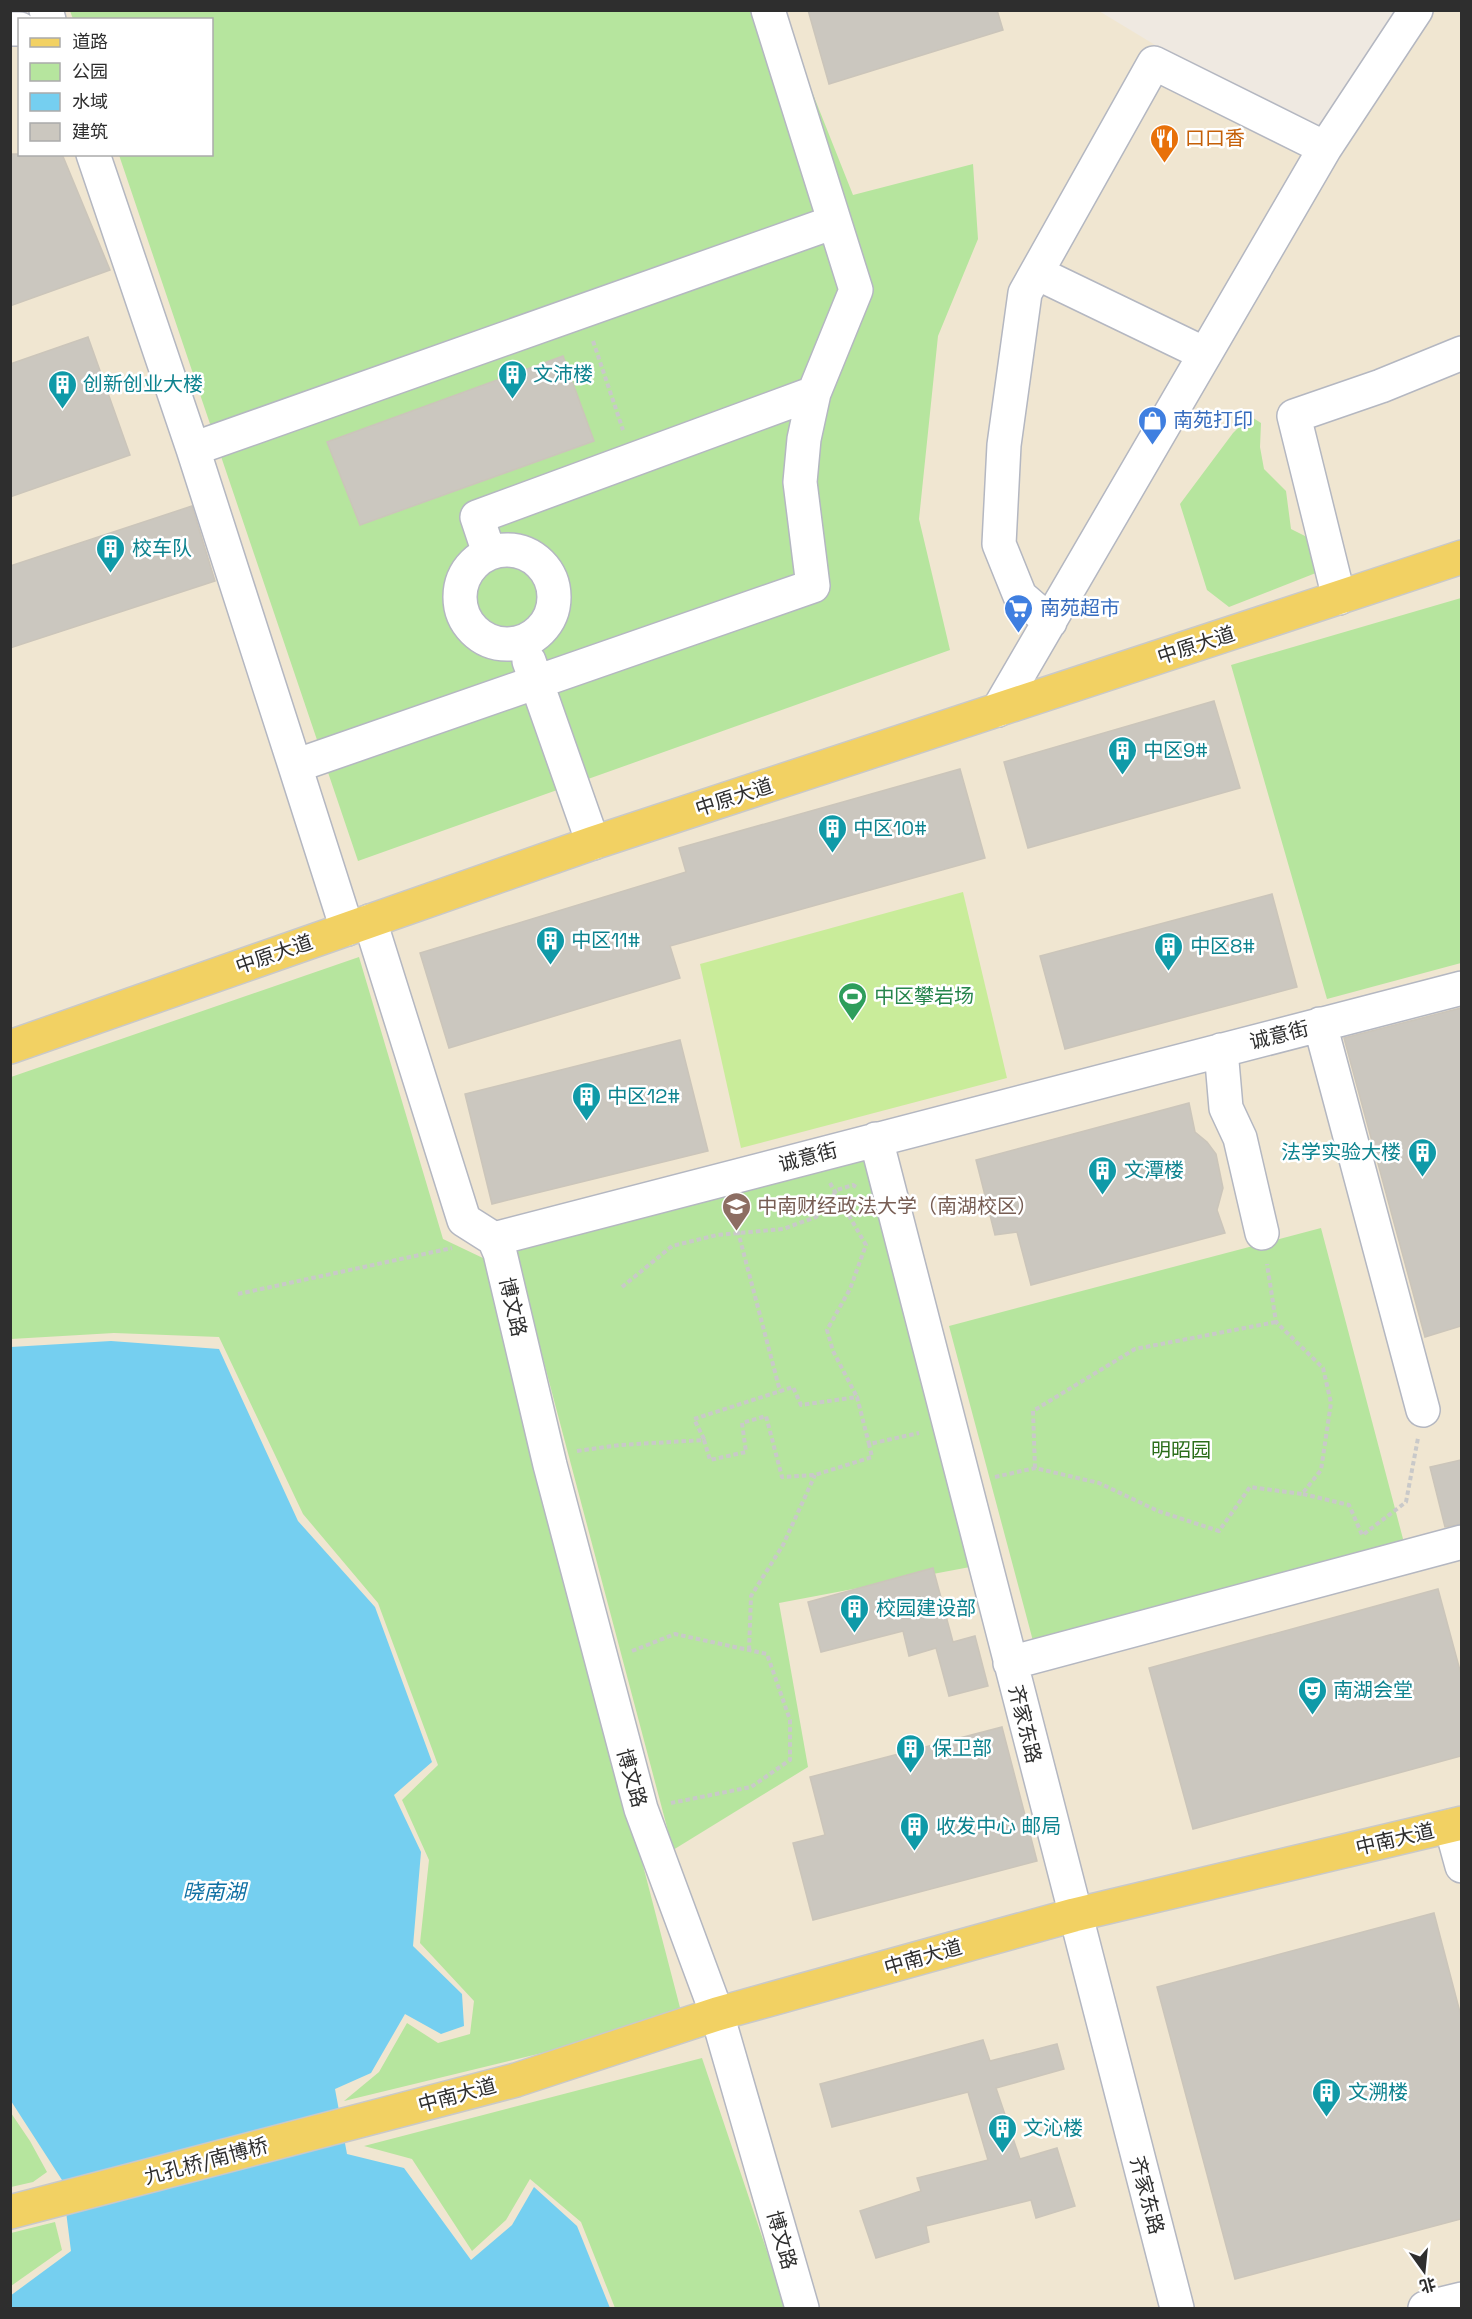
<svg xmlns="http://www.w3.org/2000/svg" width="1472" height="2319" font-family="'Space Grotesk','Noto Sans SC',sans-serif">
  <rect width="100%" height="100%" fill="#efe9e1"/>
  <!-- education -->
  <path fill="#f0e6d1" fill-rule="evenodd" d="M11,11H1099L1325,148L1423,11H1461V2308H11ZM20,20H212V154H20Z"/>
  <!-- green -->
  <path fill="#b6e59e" d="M70,11H780L853,195L973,164L978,239L938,336L919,519L950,650L358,861L119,155L212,154V20L73,19Z
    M1250,416L1261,423L1260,447L1264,469L1286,491L1291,529L1315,541L1326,569L1229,607L1207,590L1180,504L1233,433Z
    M1461,598V963L1327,999L1231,665Z
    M359,957L443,1239L485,1259L683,2019L344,2101L379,2072L407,2023L438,2043L470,2034L474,2001L420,1943L429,1860L402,1800L438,1765L378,1603L303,1514L219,1337L114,1333L11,1339V1077Z
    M865,1155L970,1567L779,1603L808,1767L673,1850L514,1249Z
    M1321,1228L1412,1573L1041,1671L949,1326Z
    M702,2058L786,2308H615L581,2222L530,2179L506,2220L472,2251L412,2159L364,2146Z
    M11,2113L30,2141L47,2172L33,2182L11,2187Z
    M55,2222L62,2250L11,2286V2233Z"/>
  <!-- pitch -->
  <path fill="#c9ec9a" d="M963,892L1007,1078L741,1148L700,964Z"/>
  <!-- water -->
  <path fill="#75cff0" d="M111,1341L219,1349L298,1521L375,1607L432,1762L394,1795L421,1852L413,1946L462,1994L464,2026L441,2034L405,2014L371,2073L335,2089L347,2154L404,2168L471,2260L512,2225L534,2187L577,2226L610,2308H11L10,2296L71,2251L62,2180L11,2101V1347Z"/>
  <!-- building -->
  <path fill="#cbc7bf" stroke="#cbc5ba" stroke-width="1.5" d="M808,10H997L1003,30L829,84Z
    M10,154H62L110,270L10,306Z
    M88,337L130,455L10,497V364Z
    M563,356L594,441L360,525L327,442Z
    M192,506L215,581L10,648V566Z
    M1214,701L1240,788L1028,848L1004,762Z
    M960,769L985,858L670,946L680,978L449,1048L420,953L686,872L679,848Z
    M1272,894L1297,987L1065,1049L1040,956Z
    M1461,1008V1326L1425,1337L1344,1038Z
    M680,1040L708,1151L492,1204L465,1094Z
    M1189,1103L1195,1132L1207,1142L1216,1154L1223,1188L1217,1210L1225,1233L1031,1285L1017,1232L995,1235L976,1160Z
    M1461,1460V1524L1445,1527L1430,1467Z
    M933,1568L953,1642L975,1636L988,1686L949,1696L936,1648L909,1656L903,1631L821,1652L808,1602Z
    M1438,1589L1461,1674V1756L1193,1829L1149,1668Z
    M1002,1727L1037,1861L813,1920L793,1843L825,1835L810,1777Z
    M1434,1913L1461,2016V2219L1235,2279L1157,1987Z
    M983,2040L990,2061L1057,2044L1064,2069L996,2088L1020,2159L1057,2148L1075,2206L1036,2218L1031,2200L926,2226L929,2242L876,2258L860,2211L921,2191L917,2178L988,2160L968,2092L832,2127L820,2084Z"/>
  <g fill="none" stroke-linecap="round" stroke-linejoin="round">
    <defs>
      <path id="minor" d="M46,10L49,20
        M768,10L856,290L814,393L804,439L800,482L813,586L295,766L193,449L834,222
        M10,29H20
        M93,154L193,449
        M1037,273L1205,354
        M460 597a47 47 0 1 1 94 0a47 47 0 1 1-94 0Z
        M489,553L477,517L814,393
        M1339,598L1294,416L1381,386L1462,353
        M1050,622L1020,596L999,544L1004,445L1025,293L1154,63L1325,148
        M529,661L593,843
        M998,710L1325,148L1416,10
        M295,766L347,929
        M370,921L464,1220L494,1239L1462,988
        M1320,1024L1423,1410
        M1221,1050L1226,1108L1240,1138L1262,1233
        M876,1139L1177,2308
        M494,1239L500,1253L550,1465L641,1809L717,2014L802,2308
        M1010,1663L1462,1542
        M1451,1826L1462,1866
        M1425,2308L1462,2299"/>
      <path id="major" d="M10,1047L593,843L1462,557
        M10,2212L516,2080L717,2014L1074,1915L1462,1823"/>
    </defs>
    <!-- minor casing -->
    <use href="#minor" stroke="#b4b7c1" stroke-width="36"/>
    <!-- major casing -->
    <use href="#major" stroke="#c9c9c9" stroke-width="36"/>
    <!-- path -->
    <path stroke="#c9c9c9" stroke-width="4" stroke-dasharray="4.5 3" stroke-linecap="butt" d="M593,341L623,430
      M830,1183L866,1245L850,1289L827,1330L833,1351L857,1397
      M732,1209L780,1391
      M622,1287L672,1246L717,1235L783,1229L816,1217L837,1190L853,1185L856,1187
      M238,1294L452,1248
      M704,1439L694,1419L793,1387L801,1405L857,1397L869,1444
      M577,1451L620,1445L704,1440L710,1460L746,1452L742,1423L766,1416L782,1477L815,1475L872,1457L869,1444L919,1433
      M1035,1468L1033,1411L1135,1349L1276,1322
      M995,1477L1035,1468L1099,1483L1158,1511L1219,1531L1250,1487L1302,1494L1321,1470L1331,1403L1323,1368L1276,1322L1267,1264
      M1303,1494L1349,1505L1363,1537
      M1364,1534L1406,1502L1418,1438
      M749,1650L751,1596L783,1545L815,1475
      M632,1651L675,1634L767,1654L790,1720V1760L751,1787L671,1803"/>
    <!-- minor -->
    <use href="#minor" stroke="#fff" stroke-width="33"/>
    <!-- major -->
    <use href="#major" stroke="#f2d163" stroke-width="33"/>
  </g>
  <!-- icons -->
  <defs>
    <symbol id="restaurant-pin" viewBox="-11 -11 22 30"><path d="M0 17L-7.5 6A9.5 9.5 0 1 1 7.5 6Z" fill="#e8710a" stroke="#fff"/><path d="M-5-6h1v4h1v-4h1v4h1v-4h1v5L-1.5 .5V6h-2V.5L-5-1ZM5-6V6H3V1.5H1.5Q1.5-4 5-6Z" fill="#fff"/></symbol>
    <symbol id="building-pin" viewBox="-11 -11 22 30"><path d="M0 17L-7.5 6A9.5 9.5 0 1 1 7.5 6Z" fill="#0f9aa8" stroke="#fff"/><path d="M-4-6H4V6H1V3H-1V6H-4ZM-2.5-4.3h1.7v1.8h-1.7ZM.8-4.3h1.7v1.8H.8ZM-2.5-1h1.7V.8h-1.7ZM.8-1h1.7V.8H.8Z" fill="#fff"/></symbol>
    <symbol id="shop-pin" viewBox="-11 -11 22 30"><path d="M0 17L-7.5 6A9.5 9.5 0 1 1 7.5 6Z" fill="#3f7fe0" stroke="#fff"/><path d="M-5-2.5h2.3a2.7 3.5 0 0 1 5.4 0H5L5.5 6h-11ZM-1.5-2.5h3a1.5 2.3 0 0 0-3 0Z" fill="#fff"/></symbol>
    <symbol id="supermarket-pin" viewBox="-11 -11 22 30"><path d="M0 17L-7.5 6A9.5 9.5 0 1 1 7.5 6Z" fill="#3f7fe0" stroke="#fff"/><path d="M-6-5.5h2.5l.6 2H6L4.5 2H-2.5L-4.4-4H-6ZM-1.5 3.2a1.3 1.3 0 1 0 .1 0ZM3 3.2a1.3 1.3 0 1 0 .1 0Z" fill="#fff"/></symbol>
    <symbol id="stadium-pin" viewBox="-11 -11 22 30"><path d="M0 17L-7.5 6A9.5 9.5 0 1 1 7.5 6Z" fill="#2e9e5b" stroke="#fff"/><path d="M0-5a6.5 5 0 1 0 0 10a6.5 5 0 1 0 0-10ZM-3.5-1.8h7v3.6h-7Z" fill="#fff"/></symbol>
    <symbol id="university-pin" viewBox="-11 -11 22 30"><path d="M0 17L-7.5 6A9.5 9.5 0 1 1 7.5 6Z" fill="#8d6e63" stroke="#fff"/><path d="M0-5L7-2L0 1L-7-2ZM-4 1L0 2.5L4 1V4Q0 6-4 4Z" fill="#fff"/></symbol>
    <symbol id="theatre-pin" viewBox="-11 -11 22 30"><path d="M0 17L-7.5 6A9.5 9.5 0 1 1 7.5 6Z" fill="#0f9aa8" stroke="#fff"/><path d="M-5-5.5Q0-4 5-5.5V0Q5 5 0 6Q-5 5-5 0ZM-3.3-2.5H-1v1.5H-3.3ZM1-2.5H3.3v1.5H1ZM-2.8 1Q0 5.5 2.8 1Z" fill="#fff"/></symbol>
  </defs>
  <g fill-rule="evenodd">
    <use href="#restaurant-pin" x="1148" y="122" width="33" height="45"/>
    <use href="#building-pin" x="496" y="358" width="33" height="45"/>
    <use href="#building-pin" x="46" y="368" width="33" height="45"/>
    <use href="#shop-pin" x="1136" y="404" width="33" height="45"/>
    <use href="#building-pin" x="94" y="532" width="33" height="45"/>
    <use href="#supermarket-pin" x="1002" y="592" width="33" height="45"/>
    <use href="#building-pin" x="1106" y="734" width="33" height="45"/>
    <use href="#building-pin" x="816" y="812" width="33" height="45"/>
    <use href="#building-pin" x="534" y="924" width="33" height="45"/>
    <use href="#building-pin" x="1152" y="930" width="33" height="45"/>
    <use href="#stadium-pin" x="836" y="980" width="33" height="45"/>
    <use href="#building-pin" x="570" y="1080" width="33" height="45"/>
    <use href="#building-pin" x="1406" y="1136" width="33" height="45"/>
    <use href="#building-pin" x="1086" y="1154" width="33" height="45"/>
    <use href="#university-pin" x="720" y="1190" width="33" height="45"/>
    <use href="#building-pin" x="838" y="1592" width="33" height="45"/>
    <use href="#theatre-pin" x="1296" y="1674" width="33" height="45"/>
    <use href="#building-pin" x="894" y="1732" width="33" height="45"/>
    <use href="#building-pin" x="898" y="1810" width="33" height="45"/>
    <use href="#building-pin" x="1310" y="2076" width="33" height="45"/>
    <use href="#building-pin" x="986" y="2112" width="33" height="45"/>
  </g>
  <g text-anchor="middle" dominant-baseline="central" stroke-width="5" stroke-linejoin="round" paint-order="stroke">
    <!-- food labels -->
    <g font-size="20" fill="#c56008" stroke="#fff" text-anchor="start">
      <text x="1185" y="138">口口香</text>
    </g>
    <!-- culture labels -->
    <g font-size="20" fill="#0d838f" stroke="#fff" text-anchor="start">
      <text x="533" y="374">文沛楼</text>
      <text x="83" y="384">创新创业大楼</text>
      <text x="132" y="548">校车队</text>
      <text x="1143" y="750">中区9#</text>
      <text x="853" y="828">中区10#</text>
      <text x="571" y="940">中区11#</text>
      <text x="1190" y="946">中区8#</text>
      <text x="607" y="1096">中区12#</text>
      <text x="1401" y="1152" text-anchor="end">法学实验大楼</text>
      <text x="1124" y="1170">文潭楼</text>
      <text x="876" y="1608">校园建设部</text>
      <text x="1333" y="1690">南湖会堂</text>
      <text x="932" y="1748">保卫部</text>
      <text x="936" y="1826">收发中心 邮局</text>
      <text x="1348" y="2092">文溯楼</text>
      <text x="1023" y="2128">文沁楼</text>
    </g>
    <!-- shop labels -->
    <g font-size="20" fill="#366cbe" stroke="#fff" text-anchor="start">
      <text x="1173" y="420">南苑打印</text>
      <text x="1040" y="608">南苑超市</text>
    </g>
    <!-- street labels -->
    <g font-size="20" fill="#2e2e2e" stroke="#fff">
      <text transform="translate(1196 645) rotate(-18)">中原大道</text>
      <text transform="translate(734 797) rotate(-18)">中原大道</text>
      <text transform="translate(274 954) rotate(-19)">中原大道</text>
      <text transform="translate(1279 1035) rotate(-14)">诚意街</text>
      <text transform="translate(808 1157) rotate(-15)">诚意街</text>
      <text transform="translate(513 1307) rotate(77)">博文路</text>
      <text transform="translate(1025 1724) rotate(76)">齐家东路</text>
      <text transform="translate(632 1778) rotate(74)">博文路</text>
      <text transform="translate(1395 1839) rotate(-13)">中南大道</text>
      <text transform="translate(923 1957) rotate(-16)">中南大道</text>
      <text transform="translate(457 2095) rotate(-15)">中南大道</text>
      <text transform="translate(206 2161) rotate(-15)">九孔桥/南博桥</text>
      <text transform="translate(1147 2195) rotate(75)">齐家东路</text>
      <text transform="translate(782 2240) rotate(74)">博文路</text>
    </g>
    <!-- leisure labels -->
    <g font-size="20" fill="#27864d" stroke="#fff" text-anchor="start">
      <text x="874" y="996">中区攀岩场</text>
    </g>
    <!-- education labels -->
    <g font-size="20" fill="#785e54" stroke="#fff" text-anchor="start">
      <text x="757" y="1206">中南财经政法大学（南湖校区）</text>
    </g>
    <!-- park labels -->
    <g font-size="20" fill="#2c6e1b" stroke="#fff">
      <text x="1181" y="1450">明昭园</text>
    </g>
    <!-- water labels -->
    <g font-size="21" font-style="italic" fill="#0d6fa3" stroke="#fff">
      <text x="214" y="1891">晓南湖</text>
    </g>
  </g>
  <!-- border -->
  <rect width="1472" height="2319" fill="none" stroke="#2e2e2e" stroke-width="24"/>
  <!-- legend -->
  <rect x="18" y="18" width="195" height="138" fill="#ffffff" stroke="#ababab" stroke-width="1.5"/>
  <rect x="30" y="38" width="30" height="9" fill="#f2d163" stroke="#ababab" stroke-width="1.5"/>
  <text x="72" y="48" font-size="18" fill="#2e2e2e">道路</text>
  <rect x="30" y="63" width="30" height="18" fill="#b6e59e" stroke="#ababab" stroke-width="1.5"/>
  <text x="72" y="78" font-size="18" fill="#2e2e2e">公园</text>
  <rect x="30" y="93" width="30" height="18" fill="#75cff0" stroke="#ababab" stroke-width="1.5"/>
  <text x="72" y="108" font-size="18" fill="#2e2e2e">水域</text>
  <rect x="30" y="123" width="30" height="18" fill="#cbc7bf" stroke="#ababab" stroke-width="1.5"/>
  <text x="72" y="138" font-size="18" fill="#2e2e2e">建筑</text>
  <!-- north arrow -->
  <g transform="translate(1424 2271) rotate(165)" stroke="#ffffff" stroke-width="4.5" paint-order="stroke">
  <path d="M0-4.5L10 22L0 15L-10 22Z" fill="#2e2e2e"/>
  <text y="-9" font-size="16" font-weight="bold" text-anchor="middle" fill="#2e2e2e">北</text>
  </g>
</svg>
